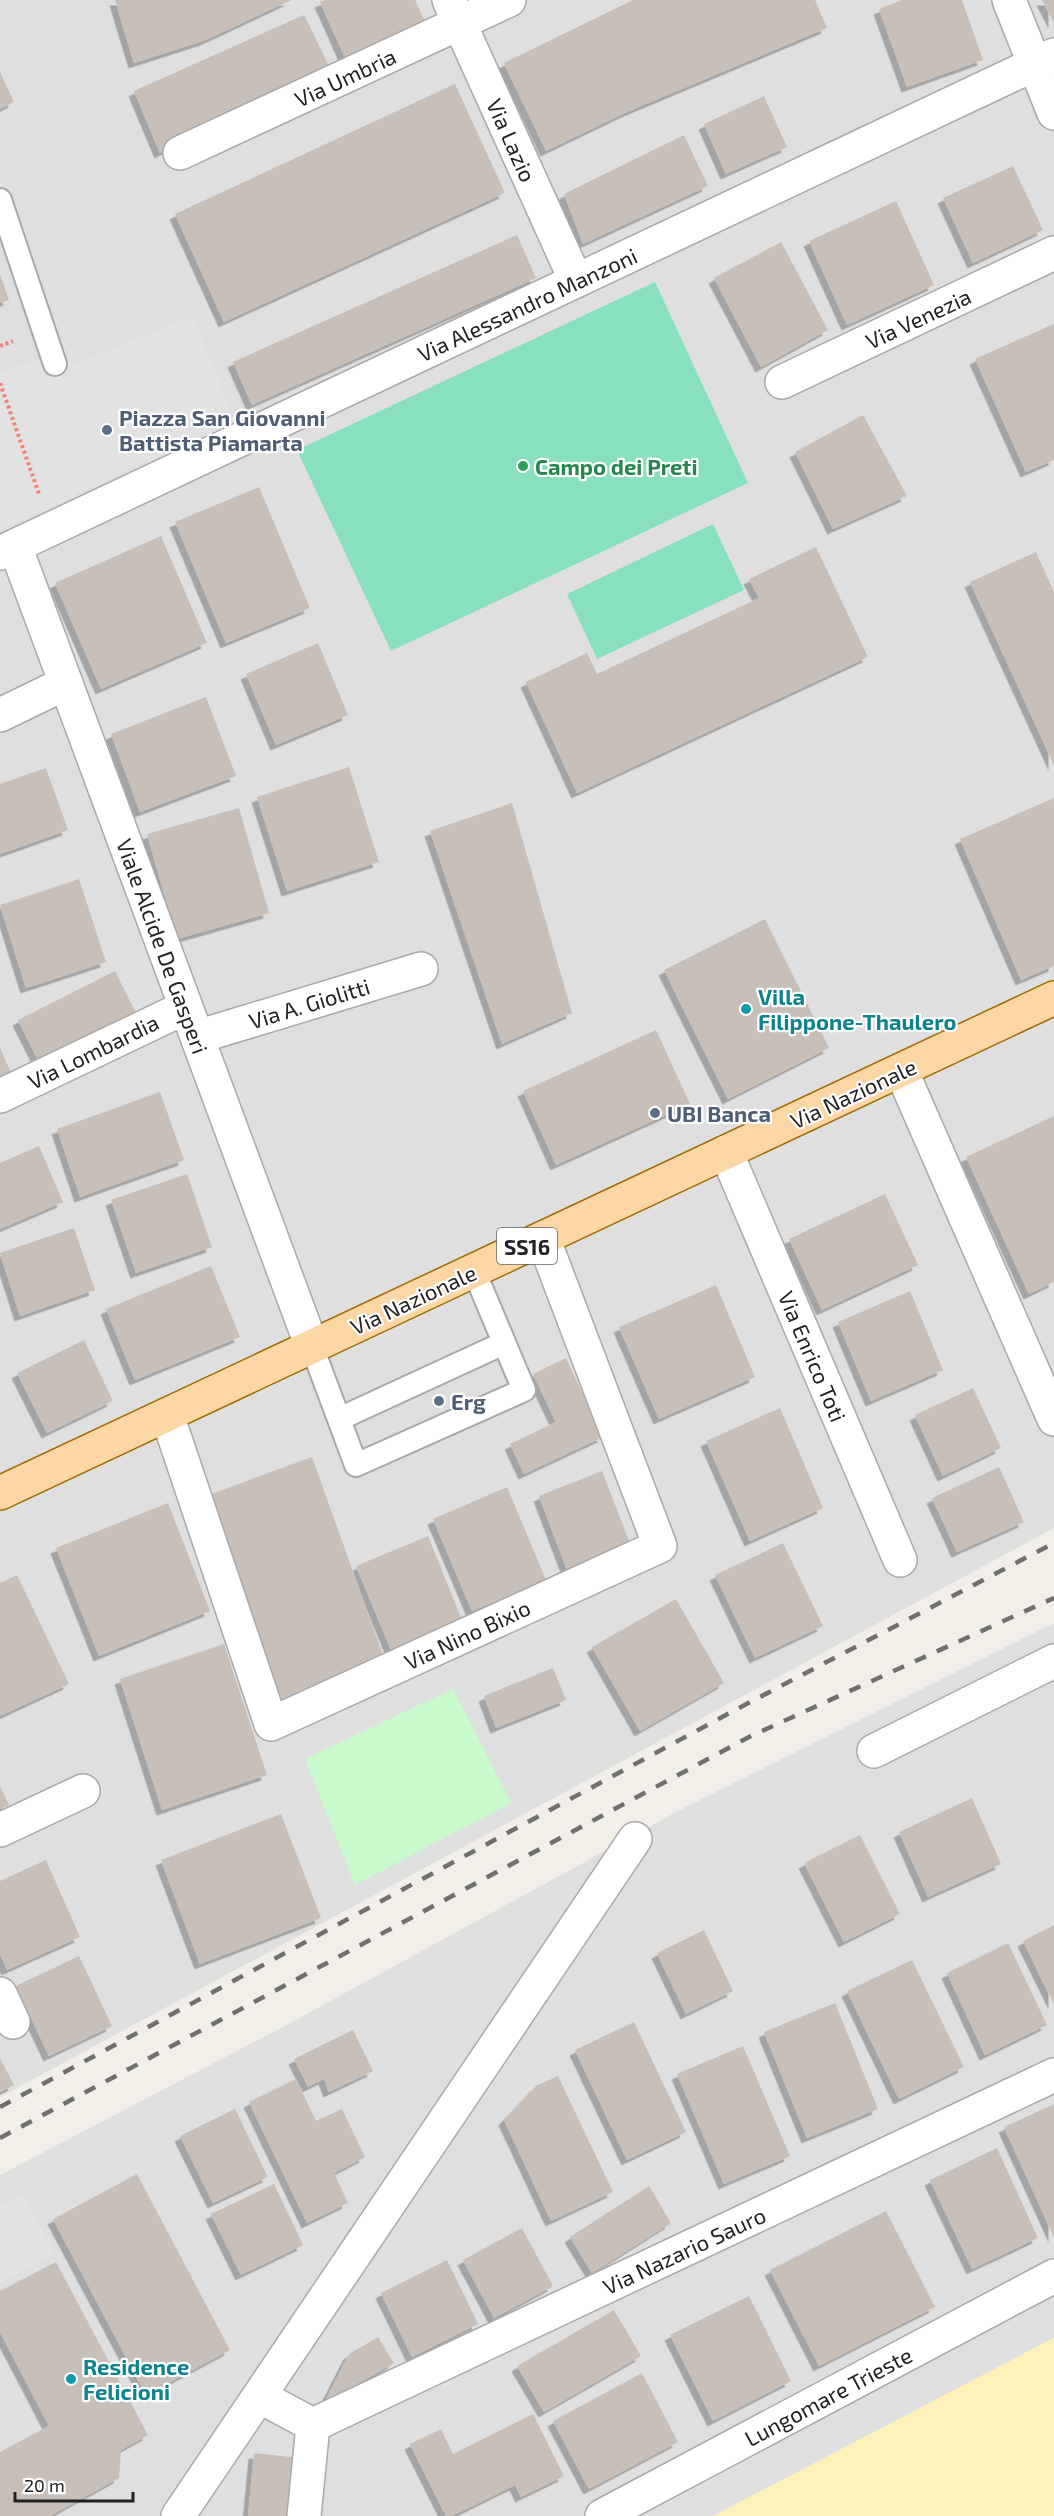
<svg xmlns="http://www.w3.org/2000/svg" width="1054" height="2516" font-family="'Exo 2',sans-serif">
  <defs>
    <filter id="shadow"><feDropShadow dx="-5.5" dy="5.5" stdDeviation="0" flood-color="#0004"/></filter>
  </defs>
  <rect width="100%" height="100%" fill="#f2efe9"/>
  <!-- residential -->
  <path fill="#e0dfdf" d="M0,0H1054V1528L0,2097Z
    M1054,1623V2338L713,2516H0V2175L283,2027L676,1812Z"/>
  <!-- sand -->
  <path fill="#fff1ba" d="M1054,2338V2516H713Z"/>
  <!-- park -->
  <path fill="#c8facc" d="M453,1689L511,1803L355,1885L305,1759Z"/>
  <!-- pitch -->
  <path fill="#88e0be" d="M655,282L748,483L391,651L297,450Z
    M713,524L744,590L597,659L567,594Z"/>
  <!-- parking -->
  <path fill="#e2e2e2" d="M193,316L235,420L0,530V373L65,349L71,366Z
    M23,2194L54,2253L0,2283V2206Z"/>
  <!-- building -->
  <path fill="#c7bfb8" filter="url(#shadow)" d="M115,0H291L206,40L134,63Z
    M325,0H415L426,24L346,60L320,2Z
    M633,0H815L827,28L627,112L546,151L504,63Z
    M902,0H962L983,60L907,87L879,9Z
    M1042,0H1054V23Z
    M304,15L329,66L160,153L134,91Z
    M0,72L14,102L0,109Z
    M455,84L505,193L224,322L175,214Z
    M764,96L787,147L726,174L704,124Z
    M684,135L708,186L583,244L564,194Z
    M1013,166L1043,230L973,263L943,198Z
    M896,201L934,285L847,325L809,241Z
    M517,235L536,278L252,405L233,362Z
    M781,242L828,330L761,367L714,278Z
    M0,274L9,300L0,303Z
    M1054,324V460L1026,472L975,359Z
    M863,415L907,496L833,529L795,452Z
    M259,487L310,608L226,643L175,522Z
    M161,536L207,643L101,689L55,583Z
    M816,547L868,657L577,793L526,682L587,653L597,674L759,598L749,579Z
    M1036,552L1054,592V765L970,582Z
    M318,643L348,715L276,745L246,674Z
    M206,697L236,776L140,812L111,734Z
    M349,767L379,862L287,891L257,797Z
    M46,768L68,830L0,854V784Z
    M1054,798V966L1021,980L960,839Z
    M512,803L572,1013L502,1044L430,831Z
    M239,808L269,913L177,939L147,834Z
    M79,879L106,962L26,988L0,905Z
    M765,919L829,1048L728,1099L664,970Z
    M115,971L137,1015L40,1064L18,1020Z
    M656,1030L690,1104L556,1165L523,1091Z
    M0,1048L13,1077L0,1084Z
    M160,1092L184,1160L80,1197L57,1129Z
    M1054,1116V1282L1029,1294L966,1157Z
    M39,1146L63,1202L0,1229V1163Z
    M187,1174L212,1247L136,1273L111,1200Z
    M885,1194L918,1265L822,1310L789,1239Z
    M74,1228L95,1290L20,1316L0,1253Z
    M211,1266L240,1337L135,1380L106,1309Z
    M716,1285L755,1377L659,1419L619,1327Z
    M910,1291L943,1370L871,1401L838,1322Z
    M84,1340L113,1401L47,1433L17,1373Z
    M566,1358L603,1437L524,1474L510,1444L556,1422L533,1374Z
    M973,1388L1001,1448L943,1476L915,1415Z
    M780,1408L823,1508L750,1541L706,1441Z
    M312,1457L385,1661L279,1700L206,1496Z
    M999,1467L1024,1522L957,1552L932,1498Z
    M602,1471L631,1546L567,1570L539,1496Z
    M507,1487L546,1580L472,1611L433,1519Z
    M168,1503L210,1611L99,1656L56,1548Z
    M428,1536L462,1620L391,1650L356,1566Z
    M783,1543L823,1626L755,1658L715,1575Z
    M17,1575L69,1684L0,1716V1583Z
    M676,1599L724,1683L640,1731L592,1647Z
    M224,1644L267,1775L162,1810L120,1679Z
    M553,1668L566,1700L496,1728L484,1696Z
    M0,1786L9,1805L0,1809Z
    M972,1798L1001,1864L928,1897L899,1832Z
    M281,1814L321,1918L200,1964L161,1860Z
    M860,1835L900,1914L844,1942L804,1863Z
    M46,1860L80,1937L7,1970L0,1954V1881Z
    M1054,1925V2004L1023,1941Z
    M704,1930L733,1991L686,2014L657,1953Z
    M1008,1943L1047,2025L985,2055L947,1973Z
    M79,1956L112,2026L49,2056L16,1986Z
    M912,1960L964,2067L899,2099L847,1991Z
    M835,2003L878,2109L807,2138L764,2032Z
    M634,2022L686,2132L627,2160L575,2050Z
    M353,2030L373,2071L329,2092L324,2079L308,2087L294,2059Z
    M743,2046L790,2156L724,2184L677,2074Z
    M0,2058L14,2085L0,2092Z
    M558,2076L613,2192L551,2221L504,2120L536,2086Z
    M296,2079L316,2121L342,2109L365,2157L334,2173L348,2203L307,2223L249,2102Z
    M1054,2104V2237L1004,2127Z
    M235,2109L268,2177L213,2203L180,2136Z
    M997,2148L1038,2238L972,2269L930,2180Z
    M137,2174L230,2350L146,2395L53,2219Z
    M274,2184L303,2245L241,2275L211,2214Z
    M649,2186L671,2223L592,2273L570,2237Z
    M886,2211L935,2307L819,2366L770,2270Z
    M522,2228L553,2286L494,2318L463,2260Z
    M447,2260L478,2324L412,2357L381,2293Z
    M56,2262L148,2435L121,2450L119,2478L50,2516H0V2452L49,2426L0,2332V2291Z
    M749,2296L791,2381L713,2421L670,2335Z
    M614,2310L641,2356L544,2412L517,2366Z
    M378,2337L394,2363L324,2403L349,2354Z
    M642,2373L678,2442L589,2489L553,2421Z
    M533,2414L564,2476L521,2497L515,2485L452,2516H446L410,2444L441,2429L453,2454Z
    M254,2453L300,2458L293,2516H248Z"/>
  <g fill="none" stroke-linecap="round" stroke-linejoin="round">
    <defs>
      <path id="service" d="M0,200L55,364
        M312,1347L356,1465L524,1390L474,1271
        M339,1419L504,1343"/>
      <path id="minor" d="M449,0L576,281
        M1009,0L1054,113
        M180,153L509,0
        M782,382L1054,253
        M15,546L312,1347
        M0,553L1054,55
        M0,715L66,683
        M197,1037L421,969
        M901,1070L1054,1419
        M0,1096L186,1007
        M726,1152L900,1560
        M167,1415L271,1724L660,1546L543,1238
        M874,1751L1054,1661
        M0,1830L83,1791
        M0,1994L13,2022
        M259,2396L313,2425
        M178,2516L635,1839
        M304,2516L313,2425L1054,2075
        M602,2516L1054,2276"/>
      <path id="primary" d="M0,1493L1054,998"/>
    </defs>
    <!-- service casing -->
    <use href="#service" stroke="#a9a9a9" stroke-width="26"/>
    <!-- minor casing -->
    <use href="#minor" stroke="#a9a9a9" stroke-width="36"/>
    <!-- primary casing -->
    <use href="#primary" stroke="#a06b00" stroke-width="36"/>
    <!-- path -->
    <path stroke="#fa8072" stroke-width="4" stroke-dasharray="3 3" stroke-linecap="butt" d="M0,346L13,341
      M0,383L39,494"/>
    <!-- service -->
    <use href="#service" stroke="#fff" stroke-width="22"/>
    <!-- minor -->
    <use href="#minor" stroke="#fff" stroke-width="33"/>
    <!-- primary -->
    <use href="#primary" stroke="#fcd6a4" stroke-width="33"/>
    <!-- rail -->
    <path stroke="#707070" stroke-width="4.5" stroke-dasharray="12 12" stroke-linecap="butt" d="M0,2107L737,1709L1054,1543
      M0,2138L751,1736L1054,1598"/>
  </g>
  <!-- markers -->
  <g fill="#5c6f8a" stroke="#fff" stroke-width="2">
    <circle cx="107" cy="430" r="6"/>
    <circle cx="655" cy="1113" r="6"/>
    <circle cx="439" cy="1401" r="6"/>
  </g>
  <circle fill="#2e9e5b" stroke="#fff" stroke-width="2" cx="523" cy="466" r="6"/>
  <g fill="#0f9aa8" stroke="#fff" stroke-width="2">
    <circle cx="746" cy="1009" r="6"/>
    <circle cx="71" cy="2379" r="6"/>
  </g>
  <g text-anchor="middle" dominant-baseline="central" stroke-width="4.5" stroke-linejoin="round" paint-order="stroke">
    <!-- shield labels -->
    <rect fill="#fff" stroke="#646464" stroke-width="1.5" x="497" y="1228" width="60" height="36" rx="4.5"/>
    <g font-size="21" font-weight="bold" fill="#222">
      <text x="527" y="1246">SS16</text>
    </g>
    <!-- street labels -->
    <g font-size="22" fill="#222" stroke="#fff">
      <text transform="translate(345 77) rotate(-25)">Via Umbria</text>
      <text transform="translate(512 140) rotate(66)">Via Lazio</text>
      <text transform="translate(527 304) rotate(-25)">Via Alessandro Manzoni</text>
      <text transform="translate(918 318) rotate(-25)">Via Venezia</text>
      <text transform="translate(163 946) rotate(70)">Viale Alcide De Gasperi</text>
      <text transform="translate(309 1003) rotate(-17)">Via A. Giolitti</text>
      <text transform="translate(93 1051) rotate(-26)">Via Lombardia</text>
      <text transform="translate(853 1093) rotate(-25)">Via Nazionale</text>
      <text transform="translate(413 1299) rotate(-25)">Via Nazionale</text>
      <text transform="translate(813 1356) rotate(67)">Via Enrico Toti</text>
      <text transform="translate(467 1634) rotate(-25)">Via Nino Bixio</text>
      <text transform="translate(684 2250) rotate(-25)">Via Nazario Sauro</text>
      <text transform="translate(828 2396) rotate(-28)">Lungomare Trieste</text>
    </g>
    <!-- service labels -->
    <g font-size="22" font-weight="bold" fill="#4e5e75" stroke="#fff" text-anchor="start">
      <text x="119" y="417">Piazza San Giovanni<tspan x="119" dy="25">Battista Piamarta</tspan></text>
      <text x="667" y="1113">UBI Banca</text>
      <text x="451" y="1401">Erg</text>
    </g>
    <!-- leisure labels -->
    <g font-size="22" font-weight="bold" fill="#27864d" stroke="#fff" text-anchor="start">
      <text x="535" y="466">Campo dei Preti</text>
    </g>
    <!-- culture labels -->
    <g font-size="22" font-weight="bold" fill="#0d838f" stroke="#fff" text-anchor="start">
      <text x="758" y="996">Villa<tspan x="758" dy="25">Filippone-Thaulero</tspan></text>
      <text x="83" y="2366">Residence<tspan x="83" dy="25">Felicioni</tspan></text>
    </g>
  </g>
  <!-- scale -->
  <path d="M15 2492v9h118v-9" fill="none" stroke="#222222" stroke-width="3"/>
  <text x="24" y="2492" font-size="18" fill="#222222" stroke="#ffffff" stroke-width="4.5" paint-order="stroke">20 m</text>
</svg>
